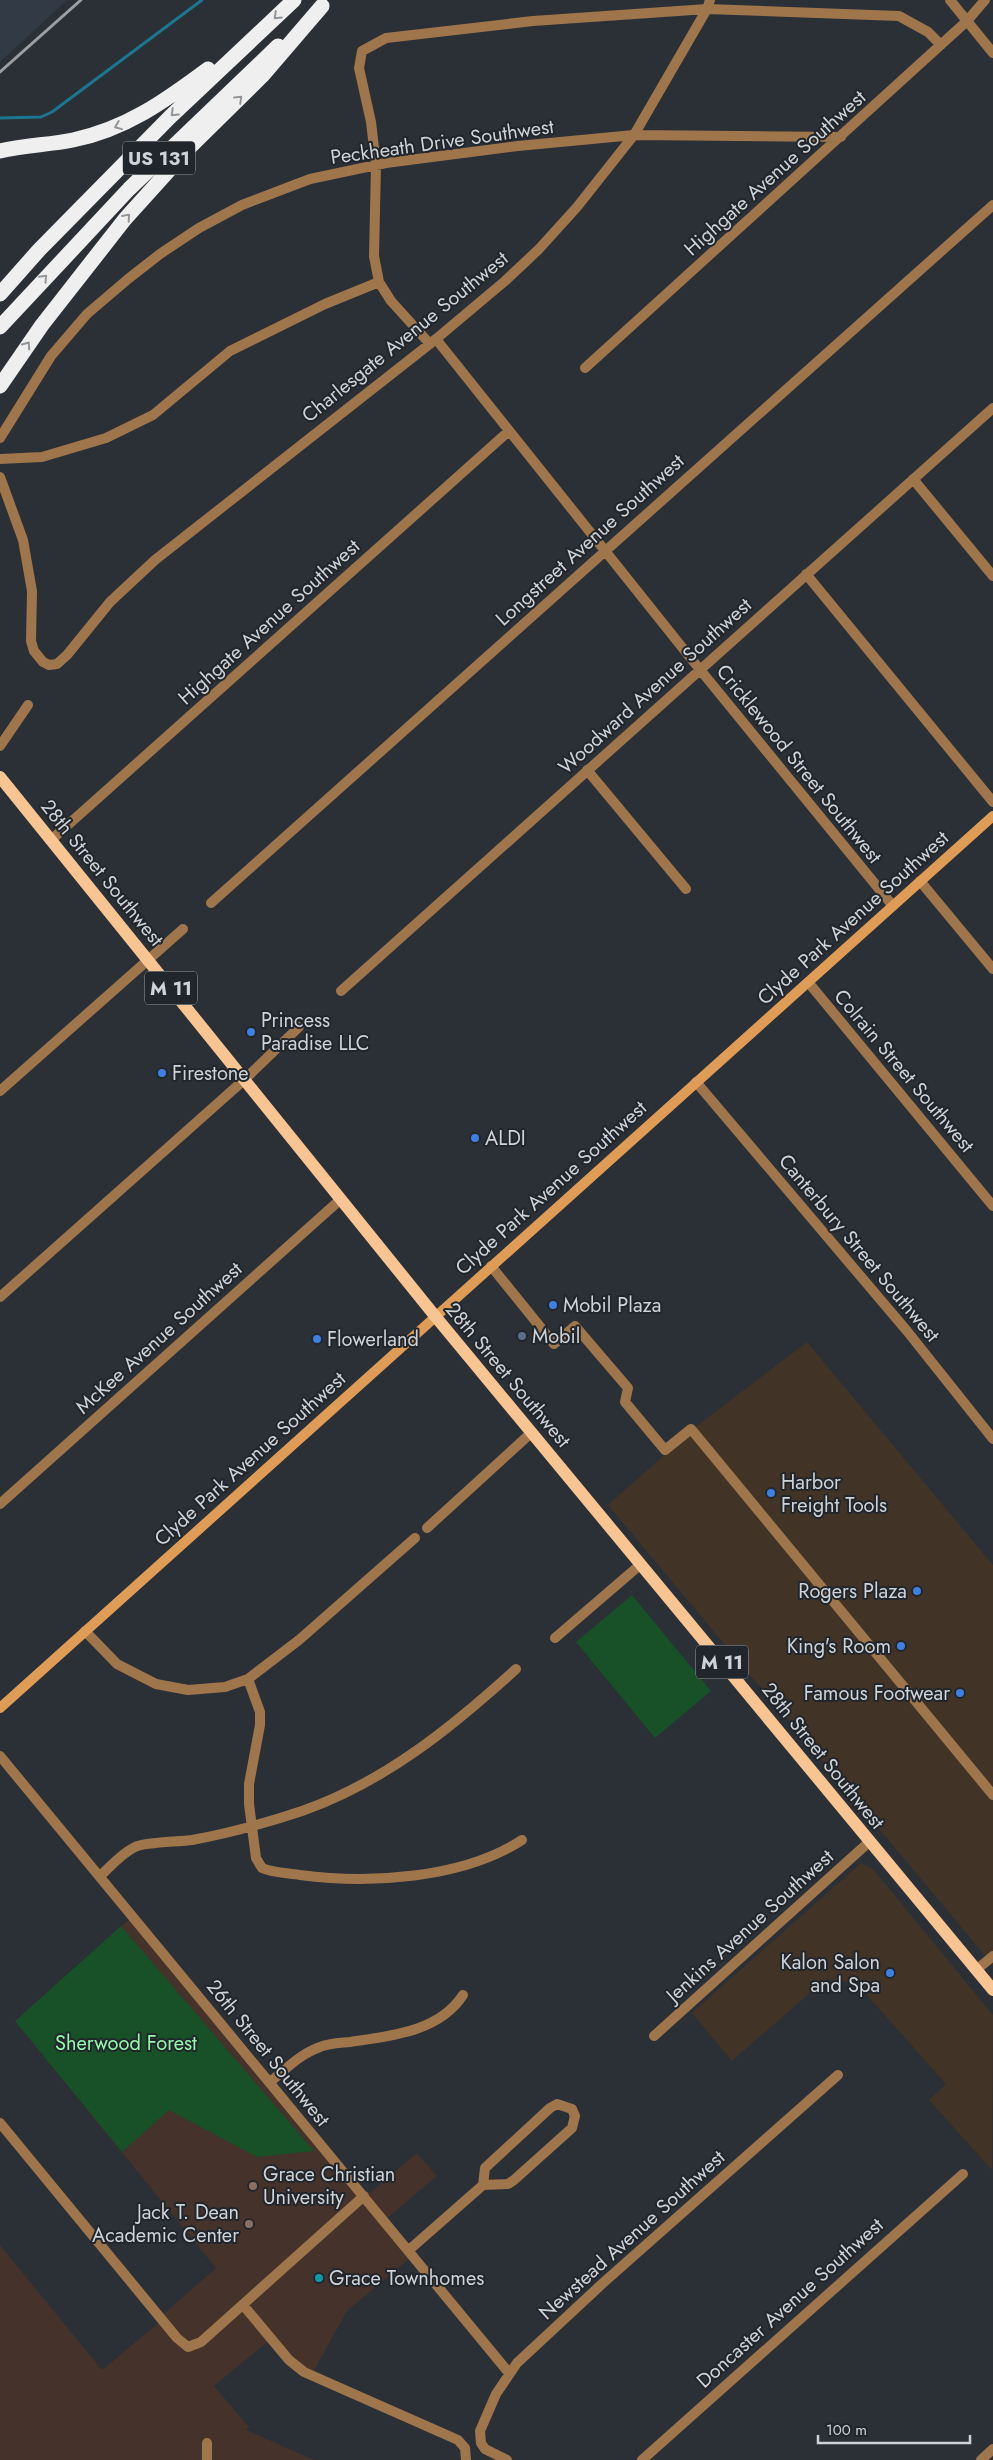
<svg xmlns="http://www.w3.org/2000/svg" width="993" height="2460" font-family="Jost,sans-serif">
  <rect width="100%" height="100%" fill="#2b2f36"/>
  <!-- commercial -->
  <path fill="#423327" d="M807,1342L993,1565V1965L608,1505L698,1425Z
    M861,1863L873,1869L993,2015L992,2170L929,2100L946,2084L857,1984L826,1979L732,2061L692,2013Z"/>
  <!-- built -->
  <path fill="#323a46" d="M0,0H67L0,62Z"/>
  <!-- education -->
  <path fill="#44322b" d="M133,1916L365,2197L417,2153L437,2176L385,2220L414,2255L347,2311L311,2376L271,2339L214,2386L249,2427L247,2430L314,2460H0V2245L102,2370L162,2320L160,2317L216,2268L15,2021Z"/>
  <!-- green -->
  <path fill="#185028" d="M632,1595L711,1691L655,1738L576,1642Z
    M121,1926L314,2151L257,2157L169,2110L122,2152L15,2021Z"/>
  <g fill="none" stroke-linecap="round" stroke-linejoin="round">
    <!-- stream -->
    <path stroke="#1b7791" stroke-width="3" d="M0,118L41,117L52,112L202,0"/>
    <!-- minor -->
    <path stroke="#9f754c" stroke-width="10" d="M436,339L693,661L893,906
      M430,344L391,301L379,282L374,256L376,165L371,122L359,68L362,51L386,38L533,21L707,9L899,16L928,32L941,45
      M585,368L967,21L985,0
      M0,438L51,356L87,314L128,279L160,254L199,228L242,205L310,179L386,163L518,146L634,135L841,137
      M0,459L42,457L106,438L153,415L230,351L325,304L379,282
      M0,477L23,540L32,591L31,641L34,651L43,662L49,665L57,664L67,655L110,602L155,560L436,339L505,281L539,249L577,207L634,135L707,9L710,0
      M913,479L993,576
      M806,574L993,802
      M0,746L28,705
      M587,770L686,889
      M51,840L509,431
      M920,881L993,969
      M211,903L993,205
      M808,982L993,1206
      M341,991L993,408
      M696,1082L907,1331L993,1439
      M0,1091L183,929
      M491,1266L554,1344L575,1326L628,1388L625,1402L665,1450L691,1429L993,1795
      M0,1297L244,1080L299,1027
      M0,1504L341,1199
      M427,1528L531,1433
      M85,1631L117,1664L156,1684L188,1690L225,1687L248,1679L299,1640L415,1538
      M555,1638L641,1564
      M248,1679L260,1712V1725L249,1784V1804L256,1858L262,1868C273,1873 288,1873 300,1875C369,1884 462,1879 522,1840
      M0,1756L509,2373
      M100,1876C111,1866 122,1853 135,1847C145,1842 178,1842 192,1840C230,1833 266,1823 302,1811C385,1782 452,1727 516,1669
      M976,1970L993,1956
      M654,2036L869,1842
      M270,2082C286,2069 300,2054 320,2047C329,2043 340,2043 350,2042C390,2036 439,2032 463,1995
      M0,2123L177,2338L188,2347L201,2342L364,2196
      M409,2250L483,2185L508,2184L514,2180L572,2128L575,2116L572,2109L557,2104L550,2108L485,2168L483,2185
      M243,2305L289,2360L304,2372L458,2440L465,2448L466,2460
      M207,2460V2443
      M507,2460L485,2449L481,2443L480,2431L496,2394L517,2363L603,2283L838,2075
      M642,2460L963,2174"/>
    <!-- tertiary -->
    <path stroke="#9f754c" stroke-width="10" d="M950,0L993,53
      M981,2460L993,2449"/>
    <!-- secondary -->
    <path stroke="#df9c57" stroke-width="10" d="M0,1708L993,816"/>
    <!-- primary -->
    <path stroke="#f8c492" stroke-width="12" d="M0,777L435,1316L993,1990"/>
    <!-- motorway -->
    <path stroke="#efefef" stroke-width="15" d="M0,151C24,145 49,145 73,140C126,129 165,101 208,69
      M0,294L39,250L170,117L294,0
      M0,327L129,189L278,46
      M0,386L42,325L125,219L190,147L262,76L322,6"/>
    <!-- rail -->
    <path stroke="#9b9ea3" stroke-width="3" d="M0,72L81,0"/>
  </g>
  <!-- one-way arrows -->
  <defs><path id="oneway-chevron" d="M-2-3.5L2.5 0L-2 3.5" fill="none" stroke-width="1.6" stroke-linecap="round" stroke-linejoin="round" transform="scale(1.25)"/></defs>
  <g stroke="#929597">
    <use href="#oneway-chevron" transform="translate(277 16) rotate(136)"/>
    <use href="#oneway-chevron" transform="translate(239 99) rotate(-44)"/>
    <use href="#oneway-chevron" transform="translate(174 113) rotate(136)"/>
    <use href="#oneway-chevron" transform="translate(118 126) rotate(158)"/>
    <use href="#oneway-chevron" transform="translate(127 217) rotate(-49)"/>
    <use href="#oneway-chevron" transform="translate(44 278) rotate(-47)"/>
    <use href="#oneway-chevron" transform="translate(27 345) rotate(-55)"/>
  </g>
  <!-- markers -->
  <g fill="#3f7fe0" stroke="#21262c" stroke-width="2">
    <circle cx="251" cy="1032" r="5"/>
    <circle cx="162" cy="1073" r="5"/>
    <circle cx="475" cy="1138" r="5"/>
    <circle cx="553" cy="1305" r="5"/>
    <circle cx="317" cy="1339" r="5"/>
    <circle cx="771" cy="1493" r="5"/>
    <circle cx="917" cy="1591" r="5"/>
    <circle cx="901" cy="1646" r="5"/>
    <circle cx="960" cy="1693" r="5"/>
    <circle cx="890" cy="1973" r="5"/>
  </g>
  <circle fill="#5c6f8a" stroke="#21262c" stroke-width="2" cx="522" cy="1336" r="5"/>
  <g fill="#8d6e63" stroke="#21262c" stroke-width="2">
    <circle cx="253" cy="2186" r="5"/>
    <circle cx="249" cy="2224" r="5"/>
  </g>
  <circle fill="#0f9aa8" stroke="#21262c" stroke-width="2" cx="319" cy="2278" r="5"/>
  <g text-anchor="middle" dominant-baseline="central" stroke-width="4" stroke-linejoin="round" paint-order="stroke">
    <!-- shield labels -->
    <g fill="#21262c" stroke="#9b9ea3" stroke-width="1">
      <rect x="123" y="141.5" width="72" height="33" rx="4"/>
      <rect x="145" y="971.5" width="52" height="33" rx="4"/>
      <rect x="696" y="1645.5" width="52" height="33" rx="4"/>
    </g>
    <g font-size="19" font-weight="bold" fill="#cfd2d6">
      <text x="159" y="158">US 131</text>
      <text x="171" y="988">M 11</text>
      <text x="722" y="1662">M 11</text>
    </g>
    <!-- street labels -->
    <g font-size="20" fill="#cfd2d6" stroke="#21262c">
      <text transform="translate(442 142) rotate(-8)">Peckheath Drive Southwest</text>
      <text transform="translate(775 173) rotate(-42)">Highgate Avenue Southwest</text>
      <text transform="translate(405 337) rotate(-39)">Charlesgate Avenue Southwest</text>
      <text transform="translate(590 540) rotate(-42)">Longstreet Avenue Southwest</text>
      <text transform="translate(269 622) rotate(-42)">Highgate Avenue Southwest</text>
      <text transform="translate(655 686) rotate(-42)">Woodward Avenue Southwest</text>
      <text transform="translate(799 764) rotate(51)">Cricklewood Street Southwest</text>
      <text transform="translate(102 873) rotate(51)">28th Street Southwest</text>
      <text transform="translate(853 918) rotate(-42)">Clyde Park Avenue Southwest</text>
      <text transform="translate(904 1071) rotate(50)">Colrain Street Southwest</text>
      <text transform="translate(551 1188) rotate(-42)">Clyde Park Avenue Southwest</text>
      <text transform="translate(859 1248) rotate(50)">Canterbury Street Southwest</text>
      <text transform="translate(159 1338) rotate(-42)">McKee Avenue Southwest</text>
      <text transform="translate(508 1375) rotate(50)">28th Street Southwest</text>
      <text transform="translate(250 1459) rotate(-42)">Clyde Park Avenue Southwest</text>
      <text transform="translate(823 1756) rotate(51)">28th Street Southwest</text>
      <text transform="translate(750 1926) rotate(-42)">Jenkins Avenue Southwest</text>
      <text transform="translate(268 2053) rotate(51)">26th Street Southwest</text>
      <text transform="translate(632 2235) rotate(-42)">Newstead Avenue Southwest</text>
      <text transform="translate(790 2303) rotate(-42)">Doncaster Avenue Southwest</text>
    </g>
    <!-- poi labels -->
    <g font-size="20" fill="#cfd2d6" stroke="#21262c" text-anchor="start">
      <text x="261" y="1020">Princess<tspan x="261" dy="23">Paradise LLC</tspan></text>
      <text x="172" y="1073">Firestone</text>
      <text x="485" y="1138">ALDI</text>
      <text x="563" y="1305">Mobil Plaza</text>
      <text x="532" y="1336">Mobil</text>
      <text x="327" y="1339">Flowerland</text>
      <text x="781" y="1482">Harbor<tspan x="781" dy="23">Freight Tools</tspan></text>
      <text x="907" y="1591" text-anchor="end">Rogers Plaza</text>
      <text x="891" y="1646" text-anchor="end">King's Room</text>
      <text x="950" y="1693" text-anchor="end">Famous Footwear</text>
      <text x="880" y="1962" text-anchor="end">Kalon Salon<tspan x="880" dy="23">and Spa</tspan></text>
      <text x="263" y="2174">Grace Christian<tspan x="263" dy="23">University</tspan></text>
      <text x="239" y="2212" text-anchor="end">Jack T. Dean<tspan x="239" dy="23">Academic Center</tspan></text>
      <text x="329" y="2278">Grace Townhomes</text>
    </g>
    <!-- park labels -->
    <g font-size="20" fill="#95f8a9" stroke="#21262c">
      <text x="126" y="2043">Sherwood Forest</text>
    </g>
  </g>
  <!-- scale -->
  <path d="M818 2435v8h152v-8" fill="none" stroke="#cfd2d6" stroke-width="2.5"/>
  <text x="826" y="2435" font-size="15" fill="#cfd2d6" stroke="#21262c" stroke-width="4" paint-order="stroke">100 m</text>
</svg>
